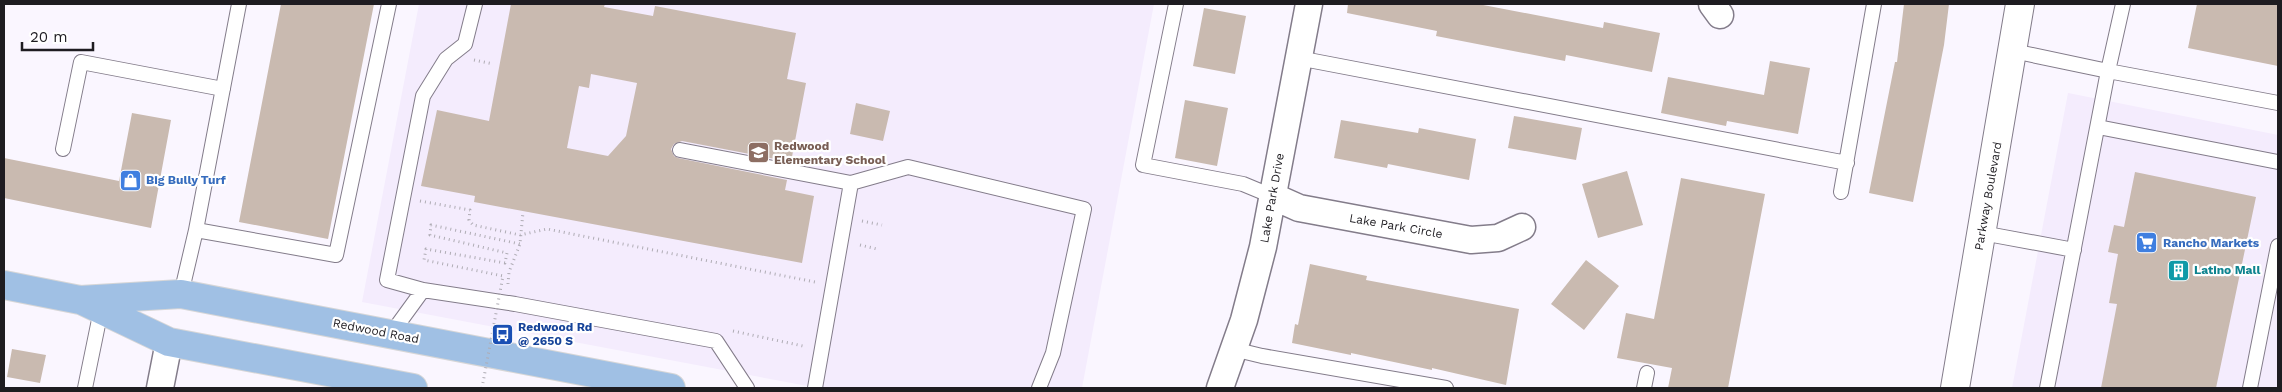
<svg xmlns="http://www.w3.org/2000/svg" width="2282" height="392" font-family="'Work Sans',sans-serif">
  <rect width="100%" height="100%" fill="#faf6ff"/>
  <!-- built -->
  <path fill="#f4ecfd" d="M419,4H1154L1082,388H818L362,302Z
    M2068,93L2278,135V388H2012Z"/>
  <!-- building -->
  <path fill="#c9bab0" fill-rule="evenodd" d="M281,4H374L328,239L239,222Z
    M511,4H605L604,7L653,16L655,6L796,33L787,79L806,83L791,162L682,141L674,144L671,149L674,156L678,158L787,180L785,190L814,196L802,263L474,202L475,196L421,186L437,110L489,121ZM591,74L637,83L626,136L608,156L567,148L579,86L589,88Z
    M1348,4H1478L1603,28L1604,22L1660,33L1652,72L1566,55L1565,61L1436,36L1437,31L1347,13Z
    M1904,4H1949L1944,45L1913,202L1869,193L1895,62H1897Z
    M2197,4H2278V66L2188,48Z
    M1204,8L1246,16L1235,74L1193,66Z
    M1770,61L1810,68L1798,134L1727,121L1726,126L1661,113L1668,77L1764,95Z
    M1185,100L1228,108L1217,166L1175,158Z
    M856,103L890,111L883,141L850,134Z
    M132,113L171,120L151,228L4,198V158L119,181Z
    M1514,116L1582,128L1576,160L1508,148Z
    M1341,120L1418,133L1419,128L1476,139L1469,180L1388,164L1387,168L1334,158Z
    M1627,171L1643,225L1598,238L1582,184Z
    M2135,172L2256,197L2216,388H2101L2117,304L2109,303L2118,254L2108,252L2114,225L2124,227Z
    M1681,178L1765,194L1728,388H1668L1672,368L1617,358L1626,313L1654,319Z
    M1586,260L1619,286L1584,330L1551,304Z
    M1310,264L1367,276L1366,280L1519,309L1506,385L1432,368V370L1351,353V355L1292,343L1295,324L1298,325Z
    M12,349L46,355L40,383L7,377Z"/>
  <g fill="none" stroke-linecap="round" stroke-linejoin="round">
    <defs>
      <path id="service" d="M1176,4L1143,165L1243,184L1272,196
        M2123,4L2108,71L2278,103
        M2013,51L2108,71L2047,388
        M1298,58L1847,163
        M2098,127L2278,162
        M63,149L81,62L223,89
        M680,150L851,183
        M1841,192L1874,4
        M196,230L239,4
        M1982,233L2074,250
        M423,290L387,280L423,96L446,59L465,44L475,4
        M181,294L196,230L336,255L389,4
        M391,334L423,290L515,304L716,341L747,388
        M1233,349L1262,356L1446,388
        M85,388L101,310
        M815,388L851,183L908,167L1084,209L1053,353L1039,388
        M1644,388L1647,373
        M2250,388L2278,246"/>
      <path id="minor" d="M1712,4L1720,15
        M1272,196L1299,208L1471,240L1498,238L1522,227
        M160,388L169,342
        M1220,388L1244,320L1263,247L1309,4"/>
      <path id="tertiary" d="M1955,388L2020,4"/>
      <path id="primary" d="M4,285L80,300L181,294L671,388
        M83,301L169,342L413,388"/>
    </defs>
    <!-- service casing -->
    <use href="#service" stroke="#837c8a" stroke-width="16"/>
    <!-- minor casing -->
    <use href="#minor" stroke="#837c8a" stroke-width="29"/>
    <!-- tertiary casing -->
    <use href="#tertiary" stroke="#837c8a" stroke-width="30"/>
    <!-- primary casing -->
    <use href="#primary" stroke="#d6d6d7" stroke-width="30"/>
    <!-- path -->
    <path stroke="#afacb4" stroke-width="3" stroke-dasharray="1 4" stroke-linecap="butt" d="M474,60L493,64
      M420,201L470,210L469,220L473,225L520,235L547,229L815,282
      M862,221L882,225
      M860,245L877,249
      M508,284L509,272L520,244L523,212
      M733,331L803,346"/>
    <!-- service -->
    <use href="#service" stroke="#fff" stroke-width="14"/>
    <!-- minor -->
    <use href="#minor" stroke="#fff" stroke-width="26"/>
    <!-- tertiary -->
    <use href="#tertiary" stroke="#fff" stroke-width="28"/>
    <!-- primary -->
    <use href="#primary" stroke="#a0c0e4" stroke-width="28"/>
    <!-- path-bridge -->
    <path stroke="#afacb4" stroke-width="3" stroke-dasharray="1 4" stroke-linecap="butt" d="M482,388L503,276L424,260L426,249L505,263L507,253L430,235L431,225L520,244"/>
  </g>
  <!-- icons -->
  <defs>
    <symbol id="school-square" viewBox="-11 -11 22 22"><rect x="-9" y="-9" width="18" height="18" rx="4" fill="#8d6e63" stroke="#fff"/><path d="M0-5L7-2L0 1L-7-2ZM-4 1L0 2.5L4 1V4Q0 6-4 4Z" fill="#fff"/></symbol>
    <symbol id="shop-square" viewBox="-11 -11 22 22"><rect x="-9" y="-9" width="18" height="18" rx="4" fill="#3f7fe0" stroke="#fff"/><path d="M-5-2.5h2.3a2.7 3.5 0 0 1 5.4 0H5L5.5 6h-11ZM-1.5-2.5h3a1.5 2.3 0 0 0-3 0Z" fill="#fff"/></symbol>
    <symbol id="supermarket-square" viewBox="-11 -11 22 22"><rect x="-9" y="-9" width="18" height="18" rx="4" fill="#3f7fe0" stroke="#fff"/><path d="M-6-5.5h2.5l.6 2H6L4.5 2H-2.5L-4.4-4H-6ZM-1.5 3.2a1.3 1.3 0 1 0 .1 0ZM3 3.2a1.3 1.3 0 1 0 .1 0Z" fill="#fff"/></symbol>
    <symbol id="building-square" viewBox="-11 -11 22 22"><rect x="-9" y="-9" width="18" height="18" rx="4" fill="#0f9aa8" stroke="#fff"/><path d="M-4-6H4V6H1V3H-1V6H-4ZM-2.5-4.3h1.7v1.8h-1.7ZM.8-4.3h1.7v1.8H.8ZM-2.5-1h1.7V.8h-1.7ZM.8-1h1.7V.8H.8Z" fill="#fff"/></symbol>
    <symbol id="bus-square" viewBox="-11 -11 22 22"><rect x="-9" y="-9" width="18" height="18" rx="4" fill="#1a4fb4" stroke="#fff"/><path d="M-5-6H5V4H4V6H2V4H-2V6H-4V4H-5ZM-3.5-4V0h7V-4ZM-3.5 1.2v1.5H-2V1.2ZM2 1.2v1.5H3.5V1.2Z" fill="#fff"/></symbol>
  </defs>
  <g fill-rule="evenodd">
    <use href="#school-square" x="746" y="140" width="25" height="25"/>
    <use href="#shop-square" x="118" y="168" width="25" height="25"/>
    <use href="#supermarket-square" x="2134" y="230" width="25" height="25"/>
    <use href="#building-square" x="2166" y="258" width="25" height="25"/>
    <use href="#bus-square" x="490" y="322" width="25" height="25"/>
  </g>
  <g text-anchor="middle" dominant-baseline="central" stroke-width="4.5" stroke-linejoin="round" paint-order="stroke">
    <!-- education labels -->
    <g font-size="12" font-weight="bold" fill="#785e54" stroke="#fff" text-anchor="start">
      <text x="774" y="146">Redwood<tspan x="774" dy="14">Elementary School</tspan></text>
    </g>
    <!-- shop labels -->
    <g font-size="12" font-weight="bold" fill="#366cbe" stroke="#fff" text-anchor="start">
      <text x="146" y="180">Big Bully Turf</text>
      <text x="2163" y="243">Rancho Markets</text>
    </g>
    <!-- street labels -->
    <g font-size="12" fill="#1e1c21" stroke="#fff">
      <text transform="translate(1988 196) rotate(-80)">Parkway Boulevard</text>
      <text transform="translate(1272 198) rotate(-80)">Lake Park Drive</text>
      <text transform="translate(1396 226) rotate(10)">Lake Park Circle</text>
      <text transform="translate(376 331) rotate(11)">Redwood Road</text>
    </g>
    <!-- culture labels -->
    <g font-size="12" font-weight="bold" fill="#0d838f" stroke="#fff" text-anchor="start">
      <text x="2194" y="270">Latino Mall</text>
    </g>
    <!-- transit labels -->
    <g font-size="12" font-weight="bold" fill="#164399" stroke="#fff" text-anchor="start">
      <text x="518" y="327">Redwood Rd<tspan x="518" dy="14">@ 2650 S</tspan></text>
    </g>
  </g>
  <!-- border -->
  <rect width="2282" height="392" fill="none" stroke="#1e1c21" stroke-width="10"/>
  <!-- scale -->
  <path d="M22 42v8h71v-8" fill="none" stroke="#1e1c21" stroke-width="2.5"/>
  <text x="30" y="42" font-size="15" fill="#1e1c21" stroke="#ffffff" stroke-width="4" paint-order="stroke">20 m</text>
</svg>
